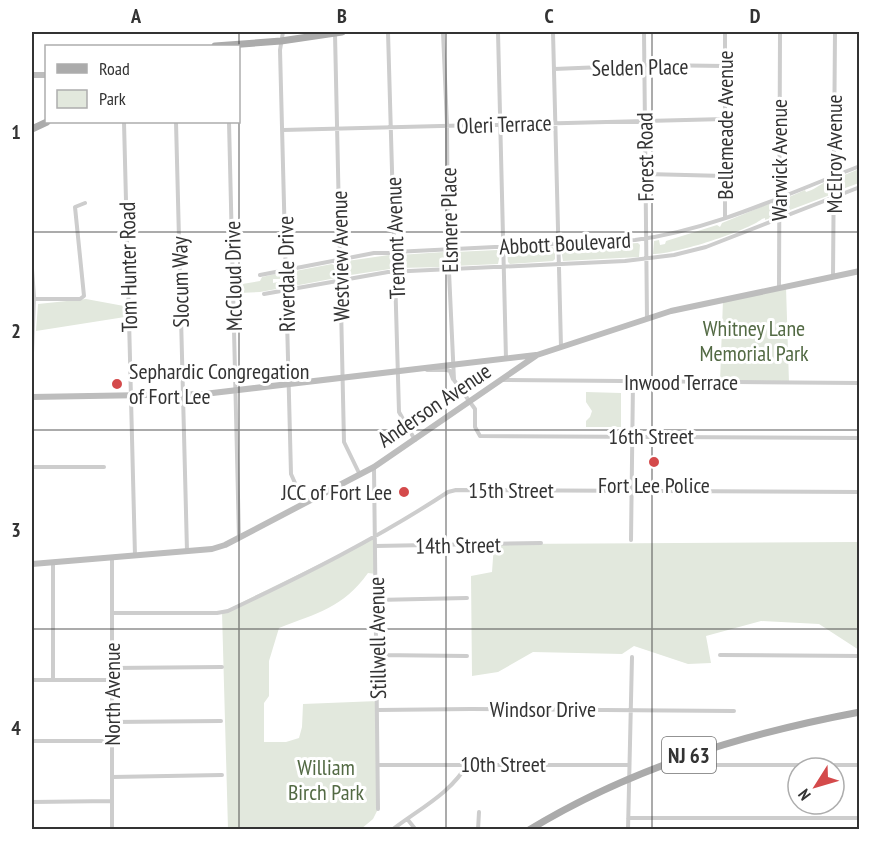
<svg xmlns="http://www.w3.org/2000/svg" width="891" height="861" font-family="'PT Sans Narrow',sans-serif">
  <rect width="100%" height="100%" fill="#fff"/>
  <!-- green -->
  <path fill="#e2e8dd" d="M859,169V183L837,191V178Z
    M827,181L830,182V195L782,213V200L805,190L806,192C814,190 819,185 827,181Z
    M773,202L775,203L776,216L765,220V218L762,219C747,231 677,254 653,254L654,241L659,240L660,245L665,244L666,241L717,225L720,227L722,223Z
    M638,243L640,245L639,257L563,261L561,250L564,247Z
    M552,247L555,249V259L553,261L510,264L508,262L507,252L510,250Z
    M497,250L500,254L498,264L455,266L453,264V254L455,252Z
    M444,252L446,254L444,267L398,268L399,255Z
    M389,255L391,256L390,269L344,276V267L347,261Z
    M332,264L335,266L336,278L294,286L290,285V272Z
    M280,273L282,274V279H273V283L283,281L282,288L260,292L237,293L236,285L260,281L262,277Z
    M786,287L789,383L720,382L723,300Z
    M86,299L124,306L125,317L36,331L38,304Z
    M586,392L621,393V427H586V421L590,417L592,411L586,402Z
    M375,537L376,574L368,573C343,608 317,613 279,628L269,661V696L264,703V742H286L299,738L302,727L303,704L378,701V809L373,819L361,829H228L222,612Z
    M859,542V650L819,624L761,621L706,636L711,663L688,664L634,646L622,654L533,652L498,672L472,676L471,576L492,572L494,544Z"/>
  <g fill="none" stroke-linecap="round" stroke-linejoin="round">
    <!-- street -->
    <path stroke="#cdcdcd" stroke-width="4" d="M283,32L280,50L291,474L304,503
      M388,32L399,412L415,440
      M443,32L447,125L448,250L454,380L475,409V427L480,436L860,438
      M498,32L506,359
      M553,32L561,347
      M644,32L647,319
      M335,34L344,442L360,475
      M554,69L651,65L725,66
      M124,122L135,556
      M176,122L187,551
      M229,122L239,538
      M283,130L725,119
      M646,174L725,176
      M725,218V32
      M32,269L34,297L32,353
      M260,275L374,253L635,240C713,230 786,194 860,166
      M833,277L835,32
      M779,288L780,32
      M264,294L388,272L625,261L674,255L706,247L860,187
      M32,299H80L84,296L75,207L85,203
      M427,370H447L450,371L453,379
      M503,380L860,383
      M32,467H104
      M374,468L378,809
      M631,540L633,382
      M375,546L541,543
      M376,600L467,598
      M112,613H217L228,611C304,575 378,538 448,492L456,490L860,492
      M377,655L467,656
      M720,655L860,656
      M112,668L222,667
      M860,675V705
      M32,680H112
      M53,680V563
      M378,710L471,709L734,711
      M112,722L221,721
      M32,741H112
      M693,754L698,764L708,765H860
      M378,765H629
      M112,777L222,775
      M32,802L112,801
      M628,818H860
      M408,820L416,830
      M112,830V558
      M220,830L224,829
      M392,830C416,811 453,792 467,764
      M478,830L479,812
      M628,830L632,657"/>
    <!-- secondary -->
    <path stroke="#bdbdbd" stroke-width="6" d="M32,75H46
      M32,397L204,394L536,355
      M32,564L212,549L225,545L374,467L537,355L671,311L860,271"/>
    <!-- primary -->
    <path stroke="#ababab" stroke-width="7" d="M215,46L281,41L342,32
      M32,129L47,122
      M529,830C631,768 743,734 860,712"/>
  </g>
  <!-- grid -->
  <path fill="none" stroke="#333" stroke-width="1.5" stroke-opacity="0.55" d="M239,32V830M446,32V830M652,32V830M32,232H860M32,430H860M32,629H860"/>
  <!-- markers -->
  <g fill="#d44a4b" stroke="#fff" stroke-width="2">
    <circle cx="117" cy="384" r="6"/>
    <circle cx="654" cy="462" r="6"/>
    <circle cx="404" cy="492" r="6"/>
  </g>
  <g text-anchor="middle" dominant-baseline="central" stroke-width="6" stroke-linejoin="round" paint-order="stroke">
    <!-- shield labels -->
    <rect fill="#fff" stroke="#707070" stroke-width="1.5" x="662" y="737" width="54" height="36" rx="4.5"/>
    <g font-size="21" font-weight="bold" fill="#333">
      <text x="689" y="755">NJ 63</text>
    </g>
    <!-- street labels -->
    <g font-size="22" fill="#333" stroke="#fff">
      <text transform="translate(640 67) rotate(-1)">Selden Place</text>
      <text transform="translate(504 124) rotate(-2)">Oleri Terrace</text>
      <text transform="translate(725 125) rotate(-90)">Bellemeade Avenue</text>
      <text transform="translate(834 154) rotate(-90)">McElroy Avenue</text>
      <text transform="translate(645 157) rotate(-91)">Forest Road</text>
      <text transform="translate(779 160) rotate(-90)">Warwick Avenue</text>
      <text transform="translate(449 220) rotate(-91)">Elsmere Place</text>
      <text transform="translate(395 238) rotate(-92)">Tremont Avenue</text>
      <text transform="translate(565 243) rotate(-3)">Abbott Boulevard</text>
      <text transform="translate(340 256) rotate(-91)">Westview Avenue</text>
      <text transform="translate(128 267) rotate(-91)">Tom Hunter Road</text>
      <text transform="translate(286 274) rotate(-91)">Riverdale Drive</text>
      <text transform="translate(233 276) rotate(-91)">McCloud Drive</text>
      <text transform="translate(180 282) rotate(-91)">Slocum Way</text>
      <text x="681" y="382">Inwood Terrace</text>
      <text transform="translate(434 405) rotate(-34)">Anderson Avenue</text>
      <text x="651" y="436">16th Street</text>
      <text x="511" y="490">15th Street</text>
      <text transform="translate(458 545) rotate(-1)">14th Street</text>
      <text transform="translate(377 638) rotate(-91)">Stillwell Avenue</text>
      <text transform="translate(112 694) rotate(-90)">North Avenue</text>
      <text x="543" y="709">Windsor Drive</text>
      <text x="503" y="764">10th Street</text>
    </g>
    <!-- park labels -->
    <g font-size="22" fill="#536a44" stroke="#fff">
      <text x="754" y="328">Whitney Lane<tspan x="754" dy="25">Memorial Park</tspan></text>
      <text x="326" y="767">William<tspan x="326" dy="25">Birch Park</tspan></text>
    </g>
    <!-- poi labels -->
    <g font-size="22" fill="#333" stroke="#fff" text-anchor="start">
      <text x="129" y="371">Sephardic Congregation<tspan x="129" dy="25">of Fort Lee</tspan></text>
      <text x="654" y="485" text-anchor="middle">Fort Lee Police</text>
      <text x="392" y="492" text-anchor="end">JCC of Fort Lee</text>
    </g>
  </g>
  <!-- border -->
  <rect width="891" height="861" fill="none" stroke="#ffffff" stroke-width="66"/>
  <!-- legend -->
  <rect x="45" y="45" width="195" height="78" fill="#ffffff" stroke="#adadad" stroke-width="1.5"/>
  <rect x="57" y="64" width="30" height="9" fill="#ababab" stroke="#adadad" stroke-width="1.5"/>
  <text x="99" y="75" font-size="18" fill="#333333">Road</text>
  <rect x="57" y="90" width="30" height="18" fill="#e2e8dd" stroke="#adadad" stroke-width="1.5"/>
  <text x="99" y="105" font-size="18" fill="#333333">Park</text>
  <!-- north arrow -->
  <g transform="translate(816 786) rotate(233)"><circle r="28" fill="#ffffff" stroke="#adadad" stroke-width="1.5"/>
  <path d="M0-4.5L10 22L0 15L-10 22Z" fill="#d44a4b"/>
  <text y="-9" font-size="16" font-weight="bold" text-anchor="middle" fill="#333333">N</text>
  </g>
  <rect x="33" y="33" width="825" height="795" fill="none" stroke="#333" stroke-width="2"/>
  <g font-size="20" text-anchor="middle" font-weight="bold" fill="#333">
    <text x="136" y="23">A</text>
    <text x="342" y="23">B</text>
    <text x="549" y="23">C</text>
    <text x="755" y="23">D</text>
    <text x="16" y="139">1</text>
    <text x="16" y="338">2</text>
    <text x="16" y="537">3</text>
    <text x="16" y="735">4</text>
  </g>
</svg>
